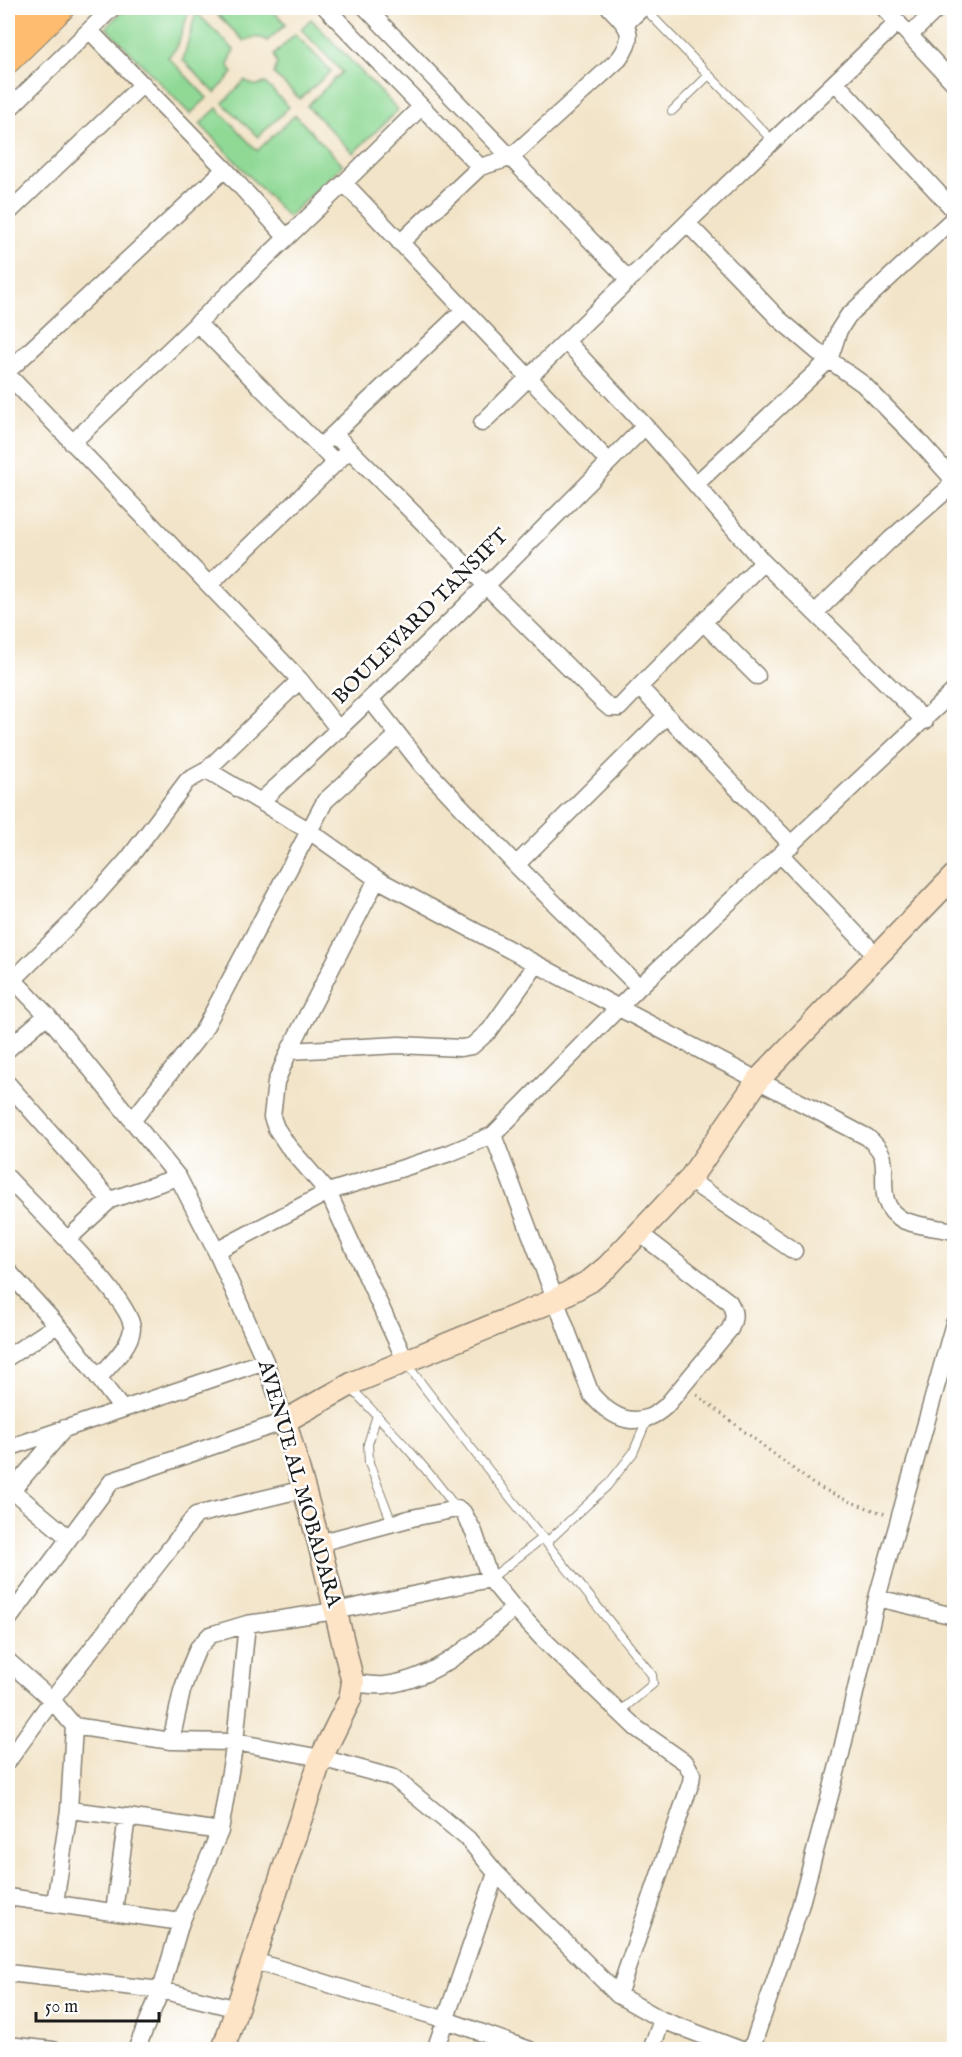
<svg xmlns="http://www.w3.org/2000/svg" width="962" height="2057" font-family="'IM FELL English',serif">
  <rect width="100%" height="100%" fill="#fff"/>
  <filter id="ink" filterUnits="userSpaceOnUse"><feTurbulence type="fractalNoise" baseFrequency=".0167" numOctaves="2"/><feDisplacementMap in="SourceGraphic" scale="12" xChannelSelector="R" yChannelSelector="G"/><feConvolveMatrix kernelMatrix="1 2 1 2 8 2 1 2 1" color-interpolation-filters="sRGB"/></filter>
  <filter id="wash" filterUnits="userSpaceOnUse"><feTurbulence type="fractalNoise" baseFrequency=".008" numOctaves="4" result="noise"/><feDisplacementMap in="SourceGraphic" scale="24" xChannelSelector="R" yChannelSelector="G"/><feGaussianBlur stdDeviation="1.35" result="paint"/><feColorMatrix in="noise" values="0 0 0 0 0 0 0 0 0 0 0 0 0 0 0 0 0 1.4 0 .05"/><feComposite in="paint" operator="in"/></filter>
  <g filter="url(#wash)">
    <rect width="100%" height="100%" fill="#f2e4c8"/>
    <!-- green -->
    <path fill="#8fd995" stroke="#567a58" stroke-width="1.5" d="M126,8H190L177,47L168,57L207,98L190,114L106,27Z
      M211,8H270L286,24L267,41C261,36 250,37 244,41Z
      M196,12L234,50L228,65L233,73L215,93L183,60Z
      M311,19L398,110L353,153L307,106L342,72L301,29Z
      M295,34L331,71L300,99L274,74L277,63L274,55Z
      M245,80C251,86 257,87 265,83L289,107L258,137L223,103Z
      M217,108L257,151L295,115L343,165L288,217L200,124Z"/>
  </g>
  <g filter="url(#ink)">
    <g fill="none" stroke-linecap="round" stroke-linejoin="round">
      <defs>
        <path id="lane" d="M644,8L773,141
          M672,111L709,75
          M406,1363C485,1469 570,1571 652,1675L653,1684L619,1712
          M349,1386C387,1426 424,1464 457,1509
          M377,1415L368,1444L369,1463L392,1523
          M547,1542L607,1486L633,1453L647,1420
          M490,1579L544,1537"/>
        <path id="street" d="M326,8L480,167
          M366,8L629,280
          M884,8L954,83
          M626,23L642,8
          M90,31L225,169L286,237
          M910,35L938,8
          M836,83L954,210
          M8,110L112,8
          M344,183L609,462
          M8,213L143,84
          M687,223L779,319L818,352L863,384L917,439L951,477V482L948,489L891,539L815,613
          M400,243L480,167L510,158L619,59C637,35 628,26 610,8
          M197,323L336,463
          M566,341L645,426L763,562L925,721
          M8,371L225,169
          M8,375L300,680L339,730
          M482,423L687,223L898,22
          M334,434L604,703L610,708H619L639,687
          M72,443L344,183L421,107
          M320,447L464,310
          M696,484L829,360L839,330L848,316L954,218
          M763,562L639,687L792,845
          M209,585L343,456
          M703,622L757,676
          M370,699L422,765L516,865L639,987
          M207,770L308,830L377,879L619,1008L867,1137C873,1142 879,1148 882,1155C889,1175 874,1205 903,1220C916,1226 940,1228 954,1231
          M261,801C393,681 519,553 645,426
          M781,855L877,956
          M516,865L666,716
          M377,879L289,1051L276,1082L272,1117L276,1128L288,1146L328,1192L406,1362
          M8,974L47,1015L178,1177L216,1251L265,1361L285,1421L112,1481L8,1620
          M8,985L78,916L129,858L187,781L207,770L300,680
          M8,1049L47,1015
          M289,1051L399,1045L461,1048L472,1046L490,1030L536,965
          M8,1084L110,1200
          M132,1121L203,1031L325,801L397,736
          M493,1135L591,1394C613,1420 639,1431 666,1406L730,1329C735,1318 735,1312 729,1302L639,1233
          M8,1178C29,1202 134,1301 132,1329C130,1347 110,1364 99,1378
          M689,1180L794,1251
          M67,1240L110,1200L178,1177
          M216,1251L328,1192L450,1153L493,1135L639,987L954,691
          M8,1271L66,1335L122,1409
          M8,1357L57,1325
          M8,1448L265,1361
          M8,1487L69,1538
          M8,1495L65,1428
          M319,1543L412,1518L457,1509L463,1512L474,1532L490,1579L514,1608L543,1639L636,1728L686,1763L692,1774L691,1782L618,1995
          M877,1598L954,1616
          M8,1661L52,1700L74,1726L171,1741L235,1742L321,1758L394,1778L468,1839L496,1873L618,1995L662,2020L741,2050
          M353,1683C363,1684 375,1686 385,1685C436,1679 478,1641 514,1608
          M171,1741L182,1691L190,1667L198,1648L210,1635L247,1624L335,1611L490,1579
          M8,1761L52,1700L196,1515L304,1489
          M69,1810L127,1817L220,1831
          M8,1897L181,1922
          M55,1903L69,1810L74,1726
          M114,1911L127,1817
          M254,1961L446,2020L530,2050
          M8,1973L161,1990L238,2009
          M8,2045L53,2050
          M136,2050L161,1990L181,1922L220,1831L235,1742L247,1624
          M435,2050L496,1873
          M651,2050L662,2020
          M751,2050L800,1907L840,1758L877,1598L954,1323"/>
        <path id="secondary" d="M223,2050L321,1758L350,1699L353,1683L319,1543L285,1421L355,1382L555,1300L590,1281L607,1267L689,1180L758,1080L954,876"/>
        <path id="primary" d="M8,27L27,8
          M8,60L61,8"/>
      </defs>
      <!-- lane casing -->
      <use href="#lane" stroke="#878072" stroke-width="10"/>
      <!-- street casing -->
      <use href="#street" stroke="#878072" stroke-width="19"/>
      <!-- secondary casing -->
      <use href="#secondary" stroke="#878072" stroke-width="25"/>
      <!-- primary casing -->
      <use href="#primary" stroke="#878072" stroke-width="28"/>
      <!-- path -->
      <path stroke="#878072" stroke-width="3" stroke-dasharray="1.5 4.5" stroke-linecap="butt" d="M697,1395L813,1484L848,1501L885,1514"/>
      <!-- lane -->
      <use href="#lane" stroke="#fff" stroke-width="8"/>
      <!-- street -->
      <use href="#street" stroke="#fff" stroke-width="16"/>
      <!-- secondary -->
      <use href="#secondary" stroke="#fee4c6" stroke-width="22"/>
      <!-- primary -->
      <use href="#primary" stroke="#fdbc70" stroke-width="26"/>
    </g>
  </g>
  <g text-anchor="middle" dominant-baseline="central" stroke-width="5" stroke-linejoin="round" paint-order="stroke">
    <!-- street labels -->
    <g font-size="21" fill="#1c1c1c" stroke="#fff">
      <text transform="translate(421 617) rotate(-45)">BOULEVARD TANSIFT</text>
      <text transform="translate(299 1484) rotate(74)">AVENUE AL MOBADARA</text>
    </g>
  </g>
  <!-- margin -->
  <rect width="962" height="2057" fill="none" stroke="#fff" stroke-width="30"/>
  <!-- scale -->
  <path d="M36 2012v9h123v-9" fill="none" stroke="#1c1c1c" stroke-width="3"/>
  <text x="45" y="2012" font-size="18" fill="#1c1c1c" stroke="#ffffff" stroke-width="4.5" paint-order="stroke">50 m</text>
</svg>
